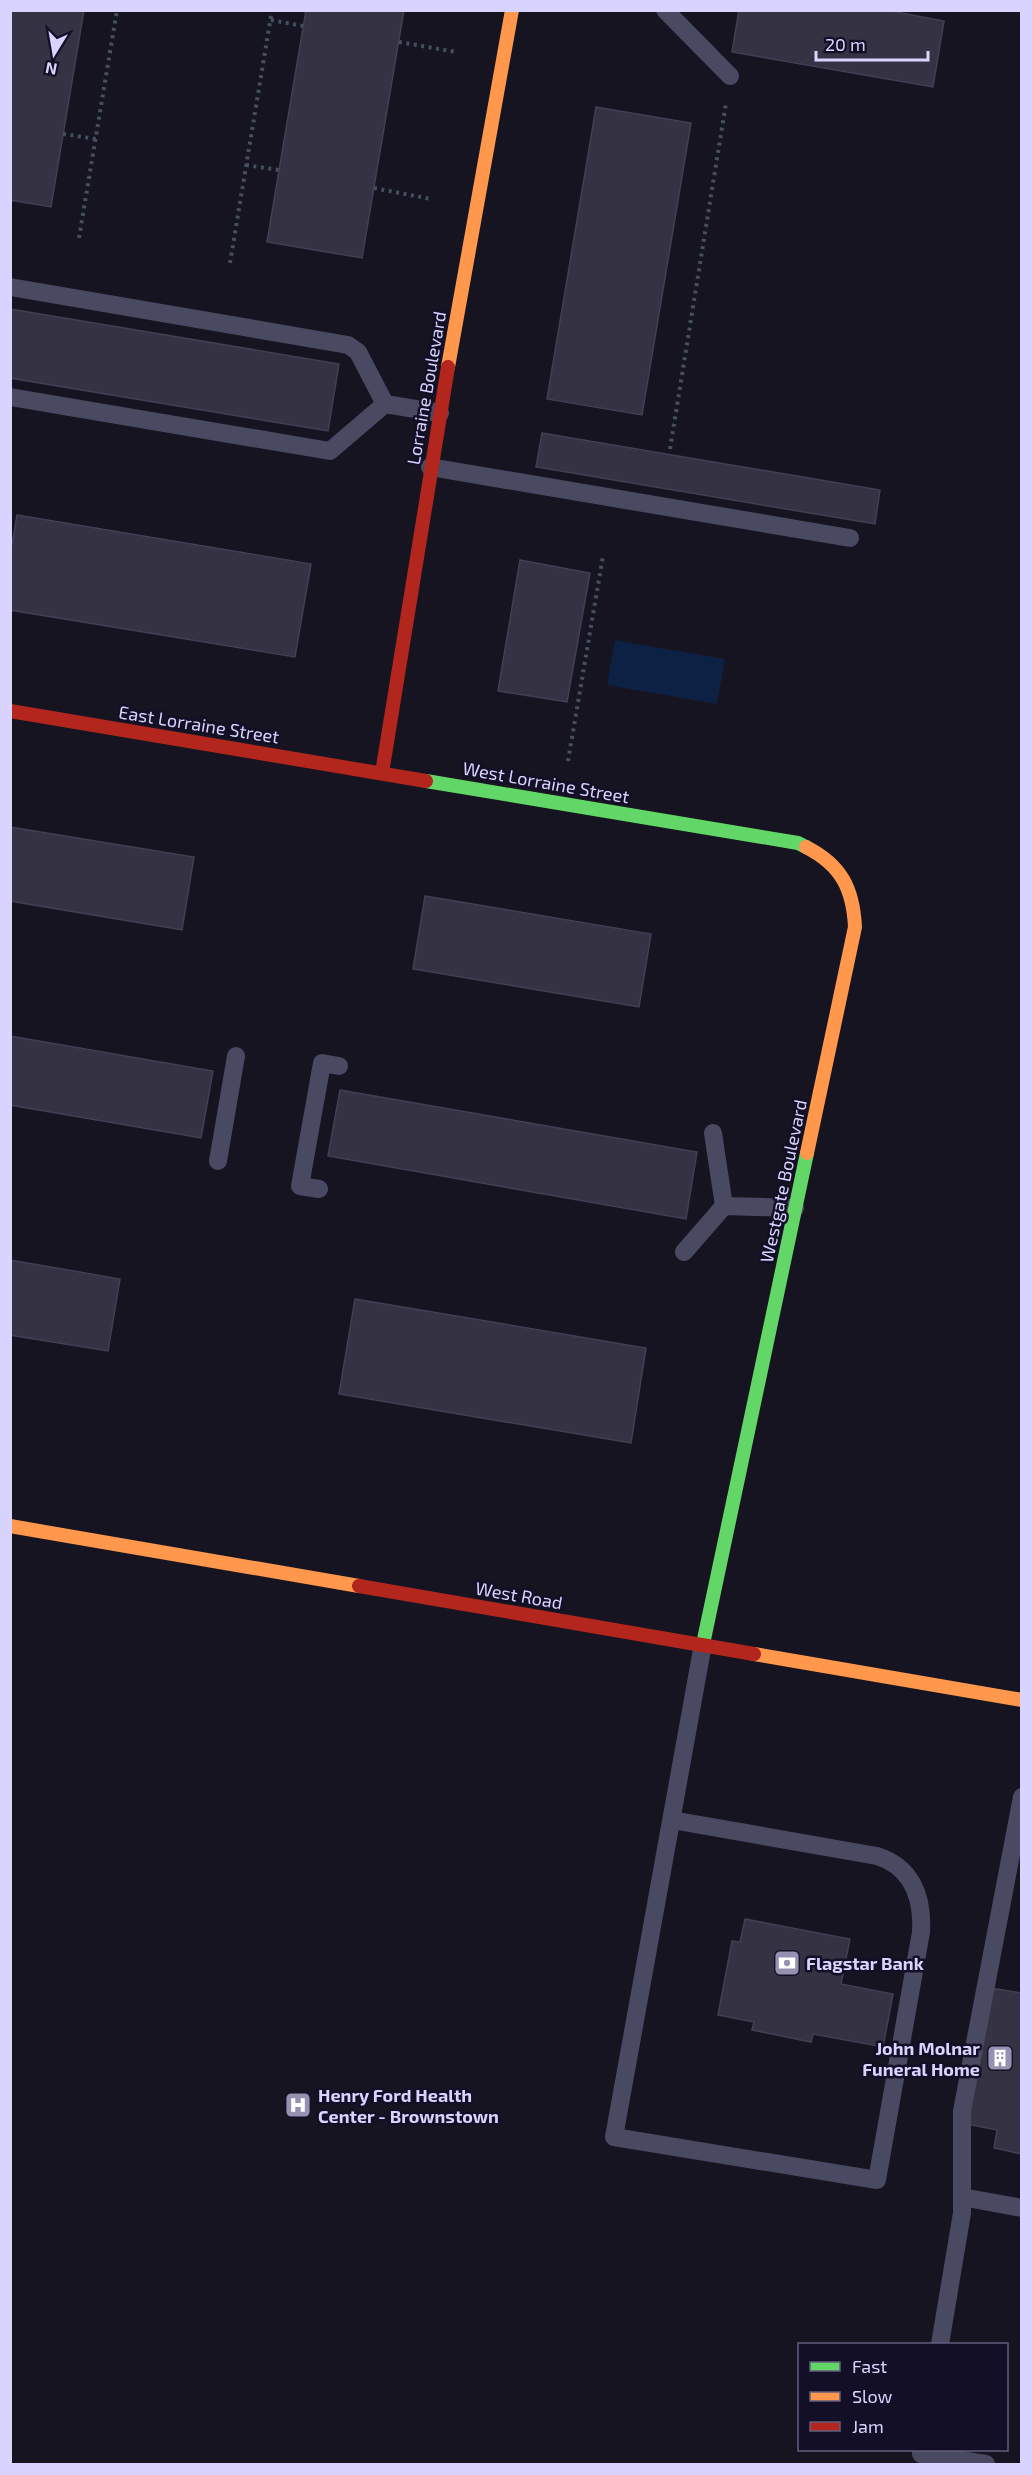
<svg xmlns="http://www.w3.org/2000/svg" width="1032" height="2475" font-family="'Exo 2',sans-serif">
  <rect width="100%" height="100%" fill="#161421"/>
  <!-- water -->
  <path fill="#0d2144" d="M615,640L725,659L717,704L607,685Z"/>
  <!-- building -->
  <path fill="#343243" stroke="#433f54" stroke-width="1.5" d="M10,10H84L51,207L10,200Z
    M306,10H404L362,258L267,242Z
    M739,10H886L944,21L933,87L732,52Z
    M596,107L691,123L642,415L547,399Z
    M10,309L339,364L328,431L10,378Z
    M542,433L880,490L875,524L536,467Z
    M17,515L311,564L295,657L10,610V556Z
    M520,560L590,573L567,702L498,691Z
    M10,827L194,857L182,930L10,901Z
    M425,896L651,934L639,1007L413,969Z
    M10,1036L213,1071L201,1138L10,1105Z
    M340,1090L697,1152L686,1219L328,1156Z
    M10,1260L120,1279L108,1351L10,1335Z
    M355,1299L646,1348L631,1443L339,1394Z
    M745,1919L850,1939L841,1984L893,1994L883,2047L813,2034L811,2042L752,2030L754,2022L718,2015L732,1941L740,1942Z
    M991,1988L1021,1993L1022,1990V2154L994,2148L997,2130L966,2124Z"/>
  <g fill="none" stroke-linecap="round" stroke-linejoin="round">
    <!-- path -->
    <path stroke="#44505f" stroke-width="4" stroke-dasharray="3 4.5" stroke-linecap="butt" d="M271,20L303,26
      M399,42L456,52
      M63,134L96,139
      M246,165L279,170
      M374,188L431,199
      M79,238L117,10
      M230,263L272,10
      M670,449L726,103
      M568,761L603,556"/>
    <!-- lane -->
    <path stroke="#4a4962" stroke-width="18" d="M665,10L730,76
      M10,287L348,345L358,352L385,404
      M10,397L330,451L385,404L440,413
      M430,467L850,538
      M713,1133L724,1206
      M218,1161L236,1056
      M319,1189L300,1186L322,1063L339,1066
      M684,1252L724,1206L795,1208
      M672,1820L877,1856C912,1867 923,1897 921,1932L877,2180L614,2137L703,1644
      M962,2197L1022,2208
      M940,2344L962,2213V2111L1022,1797
      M921,2450V2454L986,2464"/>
    <!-- fast -->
    <path stroke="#63d668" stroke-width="14" d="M426,781L798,843L806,847
      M703,1644L807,1153"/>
    <!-- slow -->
    <path stroke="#ff974d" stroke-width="14" d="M448,367L512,10
      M806,847C841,865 853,888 855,927L807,1153
      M10,1526L359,1586
      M754,1654L1022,1700"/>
    <!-- jam -->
    <path stroke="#b3261e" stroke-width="14" d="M10,711L426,781
      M382,773L448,367
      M359,1586L754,1654"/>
  </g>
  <!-- icons -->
  <defs>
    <symbol id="bank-square" viewBox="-11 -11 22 22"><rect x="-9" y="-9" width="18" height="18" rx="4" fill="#9591b1" stroke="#130f26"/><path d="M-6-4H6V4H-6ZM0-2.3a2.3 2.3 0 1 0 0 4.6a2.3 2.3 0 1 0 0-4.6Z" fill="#fff"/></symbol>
    <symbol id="building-square" viewBox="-11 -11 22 22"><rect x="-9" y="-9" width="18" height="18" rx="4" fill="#9591b1" stroke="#130f26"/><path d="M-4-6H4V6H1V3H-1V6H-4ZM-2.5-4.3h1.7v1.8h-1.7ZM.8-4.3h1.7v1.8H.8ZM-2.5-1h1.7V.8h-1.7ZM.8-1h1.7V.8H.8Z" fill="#fff"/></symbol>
    <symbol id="hospital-square" viewBox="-11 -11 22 22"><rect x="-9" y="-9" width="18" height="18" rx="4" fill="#9591b1" stroke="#130f26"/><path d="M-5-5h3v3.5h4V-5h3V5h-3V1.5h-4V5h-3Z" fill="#fff"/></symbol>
  </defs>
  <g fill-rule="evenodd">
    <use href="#bank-square" x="772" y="1948" width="30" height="30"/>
    <use href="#building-square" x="985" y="2043" width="30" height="30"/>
    <use href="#hospital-square" x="283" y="2090" width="30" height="30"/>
  </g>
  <g text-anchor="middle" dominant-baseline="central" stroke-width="5" stroke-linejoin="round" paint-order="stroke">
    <!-- street labels -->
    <g font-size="18" fill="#d9d4ff" stroke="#130f26">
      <text transform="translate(426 388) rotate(-80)">Lorraine Boulevard</text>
      <text transform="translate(199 724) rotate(9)">East Lorraine Street</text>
      <text transform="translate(546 782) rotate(10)">West Lorraine Street</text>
      <text transform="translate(783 1181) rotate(-78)">Westgate Boulevard</text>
      <text transform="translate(519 1595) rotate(10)">West Road</text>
    </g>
    <!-- poi labels -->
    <g font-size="18" font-weight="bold" fill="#d9d4ff" stroke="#130f26" text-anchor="start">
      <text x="806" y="1963">Flagstar Bank</text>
      <text x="980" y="2048" text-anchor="end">John Molnar<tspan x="980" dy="21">Funeral Home</tspan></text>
      <text x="318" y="2095">Henry Ford Health<tspan x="318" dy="21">Center - Brownstown</tspan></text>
    </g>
  </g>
  <!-- border -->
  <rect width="1032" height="2475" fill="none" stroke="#d9d4ff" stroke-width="24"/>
  <!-- legend -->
  <rect x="798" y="2343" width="210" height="108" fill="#130f26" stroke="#625e7d" stroke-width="1.5"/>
  <rect x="810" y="2362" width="30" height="9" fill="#63d668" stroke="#625e7d" stroke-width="1.5"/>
  <text x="852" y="2373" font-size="18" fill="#d9d4ff">Fast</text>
  <rect x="810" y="2392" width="30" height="9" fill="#ff974d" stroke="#625e7d" stroke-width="1.5"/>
  <text x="852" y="2403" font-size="18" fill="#d9d4ff">Slow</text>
  <rect x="810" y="2422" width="30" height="9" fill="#b3261e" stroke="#625e7d" stroke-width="1.5"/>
  <text x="852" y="2433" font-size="18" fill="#d9d4ff">Jam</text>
  <!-- north arrow -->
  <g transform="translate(54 54) rotate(191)" stroke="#130f26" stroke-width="4.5" paint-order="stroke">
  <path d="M0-4.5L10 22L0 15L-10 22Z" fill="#d9d4ff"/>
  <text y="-9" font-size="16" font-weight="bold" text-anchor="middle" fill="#d9d4ff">N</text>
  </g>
  <!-- scale -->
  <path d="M816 51v9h112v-9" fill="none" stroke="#d9d4ff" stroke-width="3"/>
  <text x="825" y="51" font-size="18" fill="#d9d4ff" stroke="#130f26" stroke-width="4.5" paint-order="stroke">20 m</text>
</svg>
